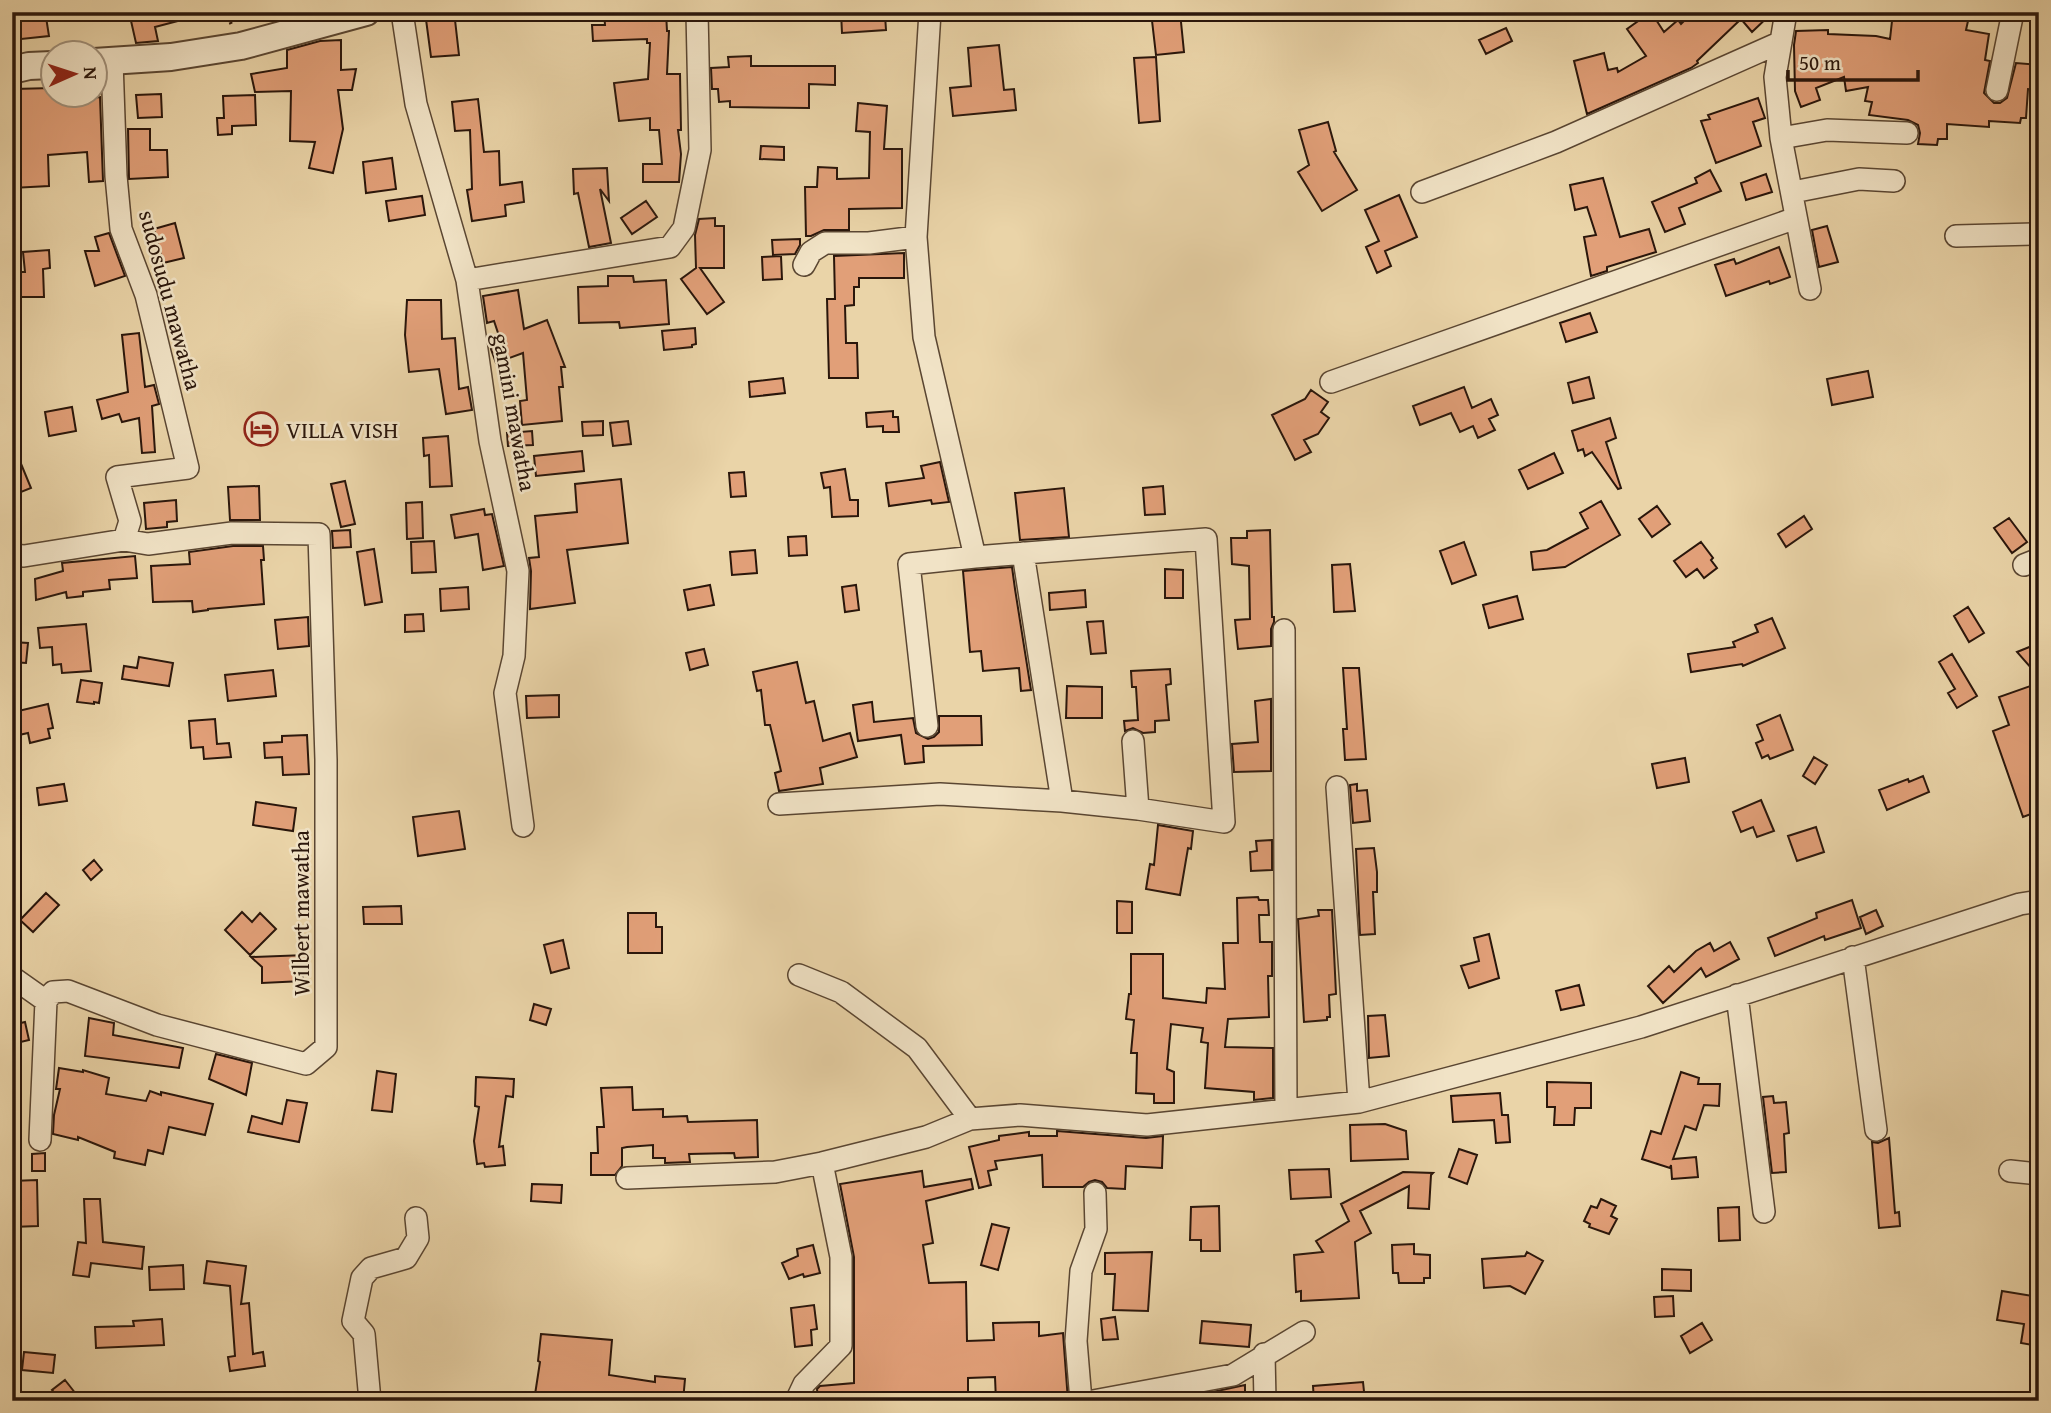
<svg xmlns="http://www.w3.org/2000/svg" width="2051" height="1413" font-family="'Gentium Book Plus',serif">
  <rect width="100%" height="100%" fill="#ead4a8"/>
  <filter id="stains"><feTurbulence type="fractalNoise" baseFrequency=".00286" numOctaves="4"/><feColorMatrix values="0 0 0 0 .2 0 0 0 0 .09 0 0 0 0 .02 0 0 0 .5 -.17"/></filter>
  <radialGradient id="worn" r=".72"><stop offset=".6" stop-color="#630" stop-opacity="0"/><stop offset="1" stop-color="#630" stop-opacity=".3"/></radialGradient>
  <!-- building -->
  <path fill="#e19f78" stroke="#2a160b" stroke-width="2" d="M129,12H192L193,17L155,27L158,41L136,43Z
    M425,12H449V20H455L459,55L431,57Z
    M604,12H666L667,31H669L667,74H680L681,130H678L681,154L679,182H643V164H662L659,130H650V118L619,121L614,83L648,79L650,43H647V39L593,41L592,25H605Z
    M841,12H876V15H885L886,30L842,33Z
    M1151,12H1180L1184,52L1156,55Z
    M1651,12L1664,32L1678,20L1681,24L1693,12L1700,20L1708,12H1773L1752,32L1741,19L1697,61L1698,63L1691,68L1587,114L1574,61L1604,53L1608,70L1617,68L1618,72L1646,56L1627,29Z
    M1893,12H1970L1966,30L1989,34L1985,60L1990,61L1984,93L1994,103H2000L2007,98L2016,63L2039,65L2038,90L2028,89L2026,118H2021L2020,123L1989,121V127L1947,124V139H1938L1937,145L1918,144L1920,133L1918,125L1908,120L1869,115L1872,102L1865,101L1868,87L1846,91L1844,77L1816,88L1820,100L1801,107L1795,91L1794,45L1796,31L1828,30V34L1876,36L1890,39Z
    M46,17L49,36L12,40V20Z
    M1506,28L1512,41L1486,54L1479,40Z
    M341,40V70L356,69L352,90H338L343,129L333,173L309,168L315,142L290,141L291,91L255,92L251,74L287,68V50L320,41Z
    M999,45L1004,90L1014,89L1016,110L953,116L950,88L971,86L968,48Z
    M751,56V66H835V85L809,84V108L730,107V101L719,102L718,89H712L711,68L729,67L728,57Z
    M1156,57L1160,121L1139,123L1134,58Z
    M52,88V94H73V99L100,97L103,181L89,182L87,152L48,155L49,186L12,188V148H21L20,113L15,114L14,89Z
    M161,94L162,117L138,118L136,95Z
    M255,95L256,125L232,126V134L218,135L217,118H224L223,96Z
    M1758,98L1765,118L1753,122L1761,146L1716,163L1701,121L1710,119L1708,115Z
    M478,99L484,152L499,151L500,185L522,182L524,202L505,205L506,216L472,221L467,190L472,189L470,130L455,131L452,102Z
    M858,103L887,106L884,149H902V208L849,209V230H824L811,236H806L805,187H817L818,167L837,168V179L869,178L870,132L856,131Z
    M1328,122L1336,151L1334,152L1357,190L1322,211L1298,172L1309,165L1299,130Z
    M128,129H150V150H167L168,177L129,179Z
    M761,146L784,147V160L760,159Z
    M392,158L396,189L366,193L363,162Z
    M607,168L609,201L600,189L611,243L589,247L578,193L574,194L573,169Z
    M1710,170L1721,191L1679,208L1685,224L1665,232L1652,202L1697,183L1695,178Z
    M1766,174L1772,192L1746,200L1741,183Z
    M1603,178L1620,237L1649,229L1656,252L1607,267V271L1591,276L1584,237L1596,235L1587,207L1575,210L1570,185Z
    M1399,195L1417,237L1385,251L1391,266L1377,273L1366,247L1379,241L1365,210Z
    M422,196L425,215L389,221L386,201Z
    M646,201L657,217L632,234L621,218Z
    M715,218V226H724V268H700L724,302L707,314L681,279L696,268L695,235L699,219Z
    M175,223L184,258L163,263L154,229Z
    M1827,226L1838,262L1819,267L1812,230Z
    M109,233L125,276L95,286L85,251H99L95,237Z
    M800,239V245L795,254L773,255L772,240Z
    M1779,247L1790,277L1770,284L1769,281L1726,296L1715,265L1734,259L1736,264Z
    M49,250L50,268L43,269L44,297H21L20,272H25L23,252Z
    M904,253V278H859V287H854V305L845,306L846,343H857L858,378H829L827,299H835L834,256Z
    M781,256L782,279L763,280L762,257Z
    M608,276H633L634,282L666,280L669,324L620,328L619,322L579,323L578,287L608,286Z
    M518,290L524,329L547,320L565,367H561L563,387H559L562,421L522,425L520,401L527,400L523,353L496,363L491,349L502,345L494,321L487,323L483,296Z
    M407,300H441L442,339L455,338L459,389L468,387L472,410L446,414L439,369L409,372L405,335Z
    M1590,313L1597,332L1566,342L1560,323Z
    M695,328L696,344L692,345V347L664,350L662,331Z
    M139,333L145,387L154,385L159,404L152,406L155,452L142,453L139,418L122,422L119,414L102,419L97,400L128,392L122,335Z
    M1868,371L1873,397L1832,405L1827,379Z
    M1589,377L1594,398L1573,403L1568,383Z
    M783,378L785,393L750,397L749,382Z
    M1464,387L1472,408L1491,399L1498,415L1489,419L1495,430L1478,438L1473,426L1460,432L1451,413L1420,425L1413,406Z
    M1311,390L1328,402L1321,412L1329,418L1318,434L1304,440L1311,452L1295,460L1272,415L1305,399Z
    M72,407L76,431L49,436L45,412Z
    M893,411V417H898L899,432H883V426L867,427L866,413Z
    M1610,418L1616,438L1606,442L1621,488L1618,489L1592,452L1585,456L1583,449L1578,451L1572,431Z
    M603,421V435L583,436L582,422Z
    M628,421L631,444L613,446L610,423Z
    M532,431L533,445L508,446L507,433Z
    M448,436L452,486L430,487L429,455L424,456L423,438Z
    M12,442L31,488L16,494L12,483Z
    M582,451L584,471L536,476L534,456Z
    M1554,453L1563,473L1528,489L1519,470Z
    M940,462L949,502L932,504L931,500L889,506L886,483L924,478L921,466Z
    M845,469L850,500H858V516L832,517L830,487L824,488L821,473Z
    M744,472L746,496L731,497L729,473Z
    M621,479L628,543L567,550L575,603L530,609L531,571L529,558L539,557L535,516L577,512L575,484Z
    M345,481L355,524L341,527L331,484Z
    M259,486L260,520H230L228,487Z
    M1163,486L1165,514L1145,515L1143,488Z
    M1064,488L1069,537L1020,540L1015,493Z
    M176,500L177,521L167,522V527L146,529L144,503Z
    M1601,501L1620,535L1565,567L1533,570L1531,552L1547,550L1588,528L1580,513Z
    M422,502L423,538L407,539L406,503Z
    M1657,506L1670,524L1652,537L1639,519Z
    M484,509L485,515L492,514L504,566L483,570L478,534L455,538L451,515Z
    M1804,516L1812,529L1786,547L1778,534Z
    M2009,518L2027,542L2012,553L1994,528Z
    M350,530L351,547L333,548L332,531Z
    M1270,530L1272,617H1274V622L1271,629V646L1238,649L1235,620L1250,619L1249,566L1232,564L1231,538H1247V531Z
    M806,536L807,555L789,556L788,537Z
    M434,541L436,572L412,573L411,542Z
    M1464,542L1476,575L1452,584L1440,551Z
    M1701,542L1713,558L1711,560L1717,568L1704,578L1697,569L1686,577L1674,561Z
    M233,546H263L264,560H261L264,604L208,609V610L193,612L192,601L153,602L151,566L190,564L189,552Z
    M374,549L382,602L365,605L357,552Z
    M755,550L757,573L732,575L730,552Z
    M135,556L137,578L109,580L110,589L83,592V596L67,598L66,592L36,600L35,579L63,571L62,563Z
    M1350,564L1355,611L1334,612L1332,565Z
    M1012,567L1015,589L1031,690L1021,691L1019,668L983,671L981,651L970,652L963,571Z
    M1165,569L1183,570V598H1165Z
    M710,585L714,605L688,610L684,590Z
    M856,585L859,610L845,612L842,587Z
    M468,587L469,609L441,611L440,589Z
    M1085,590L1086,607L1050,610L1049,593Z
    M1517,596L1523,619L1489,628L1483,605Z
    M1968,607L1984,633L1969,642L1954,616Z
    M423,614L424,631L405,632V615Z
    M308,617L309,646L278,649L275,620Z
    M1772,618L1785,648L1743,666L1742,664L1691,672L1688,654L1735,647L1733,642L1758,632L1755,625Z
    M1103,621L1106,653L1091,654L1087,622Z
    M86,624L91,671L62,673L61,664L53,665L52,647L40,648L38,628Z
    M12,642L28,643L26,663L12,662Z
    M2039,643V677L2017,652Z
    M704,649L708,665L690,670L686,653Z
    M1952,654L1977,696L1957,708L1948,693L1955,689L1939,662Z
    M139,657L173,663L169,686L122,679L124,666L137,668Z
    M797,662L806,703L814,701L823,741L850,733L857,757L820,768L823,784L779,791L775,773L781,771L770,725H765L761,690L757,691L753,672Z
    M1343,668H1359L1366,759L1345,760L1343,729H1347Z
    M1170,669L1171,684L1166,685L1169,720L1155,721V732L1143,733L1133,728L1125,731L1124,721L1138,720L1136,687H1132L1131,671Z
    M273,670L276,696L228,701L225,675Z
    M81,680L102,683L99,703L94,702V704L77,702Z
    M2039,683V811L2023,817L1993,731L2009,725L1999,697Z
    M1067,686L1102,687V718H1066Z
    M559,695V717L527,718L526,696Z
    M1271,699V771L1234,772L1232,744L1258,742L1255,701Z
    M872,702L874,722L913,718L916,733L928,739L934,737L939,732V716H981L982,745L923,746L924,762L905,764L901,735L858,741L853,705Z
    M48,704L53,728L48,729L50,738L30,743L28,733L19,735L14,712Z
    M1780,715L1793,750L1770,759L1768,755L1762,758L1756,743L1763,740L1757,725Z
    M215,719L217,744L229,743L231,757L204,759L203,747L191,748L189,721Z
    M307,735L309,774L283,775L282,757L265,758L264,743L282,742V736Z
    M1814,757L1827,765L1815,784L1803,776Z
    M1685,758L1689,782L1657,788L1652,764Z
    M1923,776L1929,792L1887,810L1879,790L1908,779L1909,782Z
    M64,784L67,801L39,805L37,788Z
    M1357,784V791L1367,790L1370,821L1353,823L1350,785Z
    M1761,800L1774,831L1757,837L1753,827L1741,832L1733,812Z
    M256,802L296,808L293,831L253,825Z
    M459,811L465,849L418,856L413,817Z
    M1158,825L1193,831L1191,849L1188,848L1180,895L1146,889L1150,864L1154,865Z
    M1816,827L1824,852L1797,861L1788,836Z
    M1272,840V870L1251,871L1250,852L1257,851L1256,841Z
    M1374,848L1377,872V892H1373L1375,934L1360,935L1356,849Z
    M94,860L102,870L91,880L83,870Z
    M46,893L59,905L33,932L20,920Z
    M1258,897L1259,900H1268L1269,915H1259L1260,942H1272V976H1268L1269,1017L1228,1019L1225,1047L1273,1048V1098L1254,1100V1092L1205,1088L1208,1043L1201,1042L1203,1028L1171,1024L1167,1069L1174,1072V1103H1154V1094L1136,1093L1137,1053H1131L1134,1020L1126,1019L1129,994H1131V954H1163V998L1206,1003L1207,988L1225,989L1223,943H1238L1237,898Z
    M1852,900L1861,928L1825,940L1824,936L1775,956L1768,938L1817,918L1816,913Z
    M1117,901L1132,902V933H1117Z
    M401,906L402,924H364L363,907Z
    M1318,910H1332L1336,994L1329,995L1330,1017H1327V1020L1304,1022L1298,919L1319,916Z
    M1876,910L1883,926L1866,934L1860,917Z
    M242,912L252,922L260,913L276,929L250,955L225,930Z
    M628,913H656V927H662V953H628Z
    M1489,934L1499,978L1469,988L1461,966L1479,961L1474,938Z
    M563,940L569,968L551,973L544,945Z
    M1730,942L1739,959L1706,977L1701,968L1663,1003L1648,986L1669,966L1674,972L1696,951L1710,943L1714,951Z
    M306,955L307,969L303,970V981L262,983V967L251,957Z
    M1579,985L1584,1005L1561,1010L1556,991Z
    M534,1004L551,1009L546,1025L530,1020Z
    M1385,1015L1389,1056L1369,1058L1368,1016Z
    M89,1018L114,1023L113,1035L183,1048L179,1068L85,1056Z
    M25,1022L29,1040L12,1044V1025Z
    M216,1054L252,1063L246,1095L209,1079Z
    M59,1068L83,1072V1070L109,1078L106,1094L146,1101L150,1091L161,1095V1092L213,1104L205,1135L169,1127L163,1154L148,1150L145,1165L114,1158L115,1152L78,1137V1140L53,1134L54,1115L60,1089H56Z
    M377,1071L396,1074L392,1112L372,1110Z
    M1681,1072L1699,1078L1698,1084H1720L1719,1106L1704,1105L1696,1130L1685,1126L1673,1159L1696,1157L1698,1177L1672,1179L1671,1165L1670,1168L1642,1159L1651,1131L1661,1134Z
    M476,1077L514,1079L513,1097L506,1096L499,1147L503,1146L505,1165L485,1167L484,1163L477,1164L474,1141L479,1107L475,1106Z
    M1547,1082L1591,1083V1108H1575L1574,1125H1554L1555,1107H1547Z
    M632,1087L633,1110L663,1109V1117L687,1116L688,1122L757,1120L758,1157L735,1158L734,1153L689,1154L690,1162L665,1163V1158H653V1145L627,1147L622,1148V1166L615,1175H591V1153H598L597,1127H604L601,1088Z
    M1500,1093L1502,1115H1508L1510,1142L1496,1143L1494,1120L1453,1122L1451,1096Z
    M1773,1096L1774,1103L1786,1102L1789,1133L1784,1134L1786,1172L1772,1173L1763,1097Z
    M287,1100L307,1103L299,1142L248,1132L252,1116L282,1124Z
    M1385,1124L1406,1131L1408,1159L1351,1161L1350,1125Z
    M1057,1131L1146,1138L1163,1136L1162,1168L1126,1166L1125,1189L1107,1188L1102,1182L1095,1180L1089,1182L1083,1187H1043L1042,1155L995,1161L997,1169L988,1171L991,1185L979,1188L969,1147L999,1140V1136L1029,1132V1136H1057Z
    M1889,1138L1895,1213L1899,1212L1900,1226L1879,1228L1872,1142L1878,1143Z
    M1459,1149L1477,1155L1467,1184L1449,1177Z
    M45,1153V1171H32V1154Z
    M1329,1169L1331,1197L1291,1199L1289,1170Z
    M922,1171L924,1187L971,1179L973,1189L926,1201L933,1243L923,1245L929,1283L966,1282L967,1341L994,1340L993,1323L1039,1322V1336L1063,1333L1068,1401H996L995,1377L968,1378V1401H818L817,1389L820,1386L854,1383V1257L840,1184Z
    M1403,1172L1433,1173L1431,1175L1429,1209L1408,1208L1409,1186L1360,1211L1371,1233L1355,1242L1359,1298L1301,1301V1291L1296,1292L1294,1255L1323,1252L1316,1241L1349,1221L1341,1204Z
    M37,1180L38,1226L12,1227V1181Z
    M532,1184L562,1185L561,1203L531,1201Z
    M84,1199H100L103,1242L144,1247L142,1269L91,1263L89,1277L73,1275L78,1242L86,1243Z
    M1601,1199L1616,1206L1611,1216L1617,1219L1609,1234L1589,1227L1590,1224L1584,1221L1591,1206L1597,1208Z
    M1219,1206L1220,1251H1201V1240H1190L1191,1207Z
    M1739,1207L1740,1240L1719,1241L1718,1208Z
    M992,1224L1009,1228L998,1270L981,1265Z
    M1414,1244V1254L1430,1255V1278H1424V1283H1399L1398,1273H1393L1392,1245Z
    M813,1245L820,1273L804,1277L803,1274L789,1279L782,1263L798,1256L797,1249Z
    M1152,1252L1148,1311L1113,1310L1115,1274H1105V1253Z
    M1527,1252L1543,1261L1525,1294L1510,1286L1484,1288L1482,1259L1525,1256Z
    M207,1261L246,1266L241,1304L249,1303L253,1354L263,1352L265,1366L230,1371L228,1357L235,1356L230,1286L204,1283Z
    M183,1265L184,1289L150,1290L149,1267Z
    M1662,1269L1691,1270V1291L1662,1290Z
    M2002,1291L2039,1297V1346L2021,1343L2024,1324L1997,1320Z
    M1673,1296L1674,1316L1655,1317L1654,1297Z
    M814,1305L817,1329L811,1330L812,1345L795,1347L791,1308Z
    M1115,1317L1118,1339L1103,1340L1101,1319Z
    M162,1319L164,1345L96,1348L95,1327L134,1326L133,1321Z
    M1202,1321L1251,1325L1249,1347L1200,1343Z
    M1702,1323L1712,1340L1690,1353L1681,1336Z
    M541,1334L612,1340L609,1375L655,1382V1376L685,1379L683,1401H534L540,1362L538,1361Z
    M24,1352L55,1355L53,1373L22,1370Z
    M65,1380L76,1394L68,1401H61L52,1390Z
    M1363,1382L1365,1401H1314L1313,1386Z
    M1245,1385V1401H1203V1394Z"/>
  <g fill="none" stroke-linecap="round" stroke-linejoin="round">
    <defs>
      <path id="minor" d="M402,12L416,104L467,280L490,441L518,571L514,656L505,693L523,826
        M1786,12L1775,77L1781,138L1810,289
        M1997,90L2013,12
        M1781,138L1827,130L1907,133
        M1422,192L1556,142L1781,42
        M1793,192L1859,179L1894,181
        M1956,236L2039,234
        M804,265L811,252L825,243H869L916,237
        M467,280L670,247L684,228L700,150L697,12
        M1331,382L1796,218
        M1023,553L1062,801
        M12,555L24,556L124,540L130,521L117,477L188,468L146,295L121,229L116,176L112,61
        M2024,565L2039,559
        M1284,630L1286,1110
        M927,726L909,564L975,557
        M1133,741L1138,809
        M1337,787L1359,1102
        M779,804L940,794L1062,801L1138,809L1224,822L1206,539L975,557L924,337L916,237L930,12
        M1853,957L1876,1130
        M799,975L841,992L917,1048L970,1119
        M12,977L46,1001
        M1737,995L1764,1212
        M40,1140L46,1001L53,992L68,991L157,1025L306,1064L326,1047V760L319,534L232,533L148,544L124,540
        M2010,1171L2039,1174
        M627,1178L775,1172L822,1163L926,1137L970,1119L1020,1115L1147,1125L1359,1102L1641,1027L2020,904L2039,901
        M1264,1354L1265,1401
        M370,1401L364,1334L353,1321L362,1278L371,1268L406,1258L418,1238L416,1218
        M796,1401L804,1384L841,1346V1257L822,1163
        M1081,1401L1076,1341L1081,1271L1096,1229L1095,1193
        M1093,1401L1233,1375L1304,1332"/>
      <path id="tertiary" d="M94,62L171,57L241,46L366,12
        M12,70L29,66L52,65"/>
    </defs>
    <!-- minor casing -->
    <use href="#minor" stroke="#5a4632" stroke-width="24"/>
    <!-- tertiary casing -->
    <use href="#tertiary" stroke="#5a4632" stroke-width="30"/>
    <!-- path -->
    <path stroke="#2a160b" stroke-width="3.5" stroke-dasharray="2 3.5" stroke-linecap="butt" d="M226,12L232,26"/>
    <!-- minor -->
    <use href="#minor" stroke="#f1e3c6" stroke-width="21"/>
    <!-- tertiary -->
    <use href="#tertiary" stroke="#f1e3c6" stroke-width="26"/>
  </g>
  <!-- icons -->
  <defs>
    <symbol id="hotel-ring" viewBox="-11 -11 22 22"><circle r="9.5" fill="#f1e3c6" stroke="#8f2418" stroke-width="1.5"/><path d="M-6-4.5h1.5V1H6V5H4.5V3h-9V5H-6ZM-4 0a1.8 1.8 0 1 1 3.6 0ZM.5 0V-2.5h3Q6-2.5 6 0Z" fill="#8f2418"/></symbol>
  </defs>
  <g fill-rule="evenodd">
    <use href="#hotel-ring" x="242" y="410" width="38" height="38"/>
  </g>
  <g text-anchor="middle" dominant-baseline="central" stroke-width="5" stroke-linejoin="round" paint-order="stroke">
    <!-- street labels -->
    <g font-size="23" fill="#2a160b" stroke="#f1e3c6">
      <text transform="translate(171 300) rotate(75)">sudosudu mawatha</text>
      <text transform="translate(515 412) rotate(80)">gamini mawatha</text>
      <text transform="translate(300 913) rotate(-90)">Wilbert mawatha</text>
    </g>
    <!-- poi labels -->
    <g font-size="23" fill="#2a160b" stroke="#f1e3c6" text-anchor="start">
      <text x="286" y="429">VILLA VISH</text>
    </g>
  </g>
  <!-- margin -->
  <rect width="2051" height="1413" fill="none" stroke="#ead4a8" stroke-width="42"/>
  <rect x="14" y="14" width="2023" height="1385" fill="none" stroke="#2a160b" stroke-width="3.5"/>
  <rect x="21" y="21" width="2009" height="1371" fill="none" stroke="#2a160b" stroke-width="2"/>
  <!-- north arrow -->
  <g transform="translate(74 74) rotate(87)"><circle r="33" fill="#f1e3c6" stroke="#a1917b" stroke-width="2"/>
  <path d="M0-5L12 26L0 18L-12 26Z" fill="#8f2418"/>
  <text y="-10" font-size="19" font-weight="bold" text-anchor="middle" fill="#2a160b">N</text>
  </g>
  <!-- scale -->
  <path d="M1788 70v10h130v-10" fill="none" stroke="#2a160b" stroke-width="3.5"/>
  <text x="1799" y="70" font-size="21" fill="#2a160b" stroke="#f1e3c6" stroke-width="5" paint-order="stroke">50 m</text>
  <rect width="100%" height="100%" filter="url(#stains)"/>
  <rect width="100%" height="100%" fill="url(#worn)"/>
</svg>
